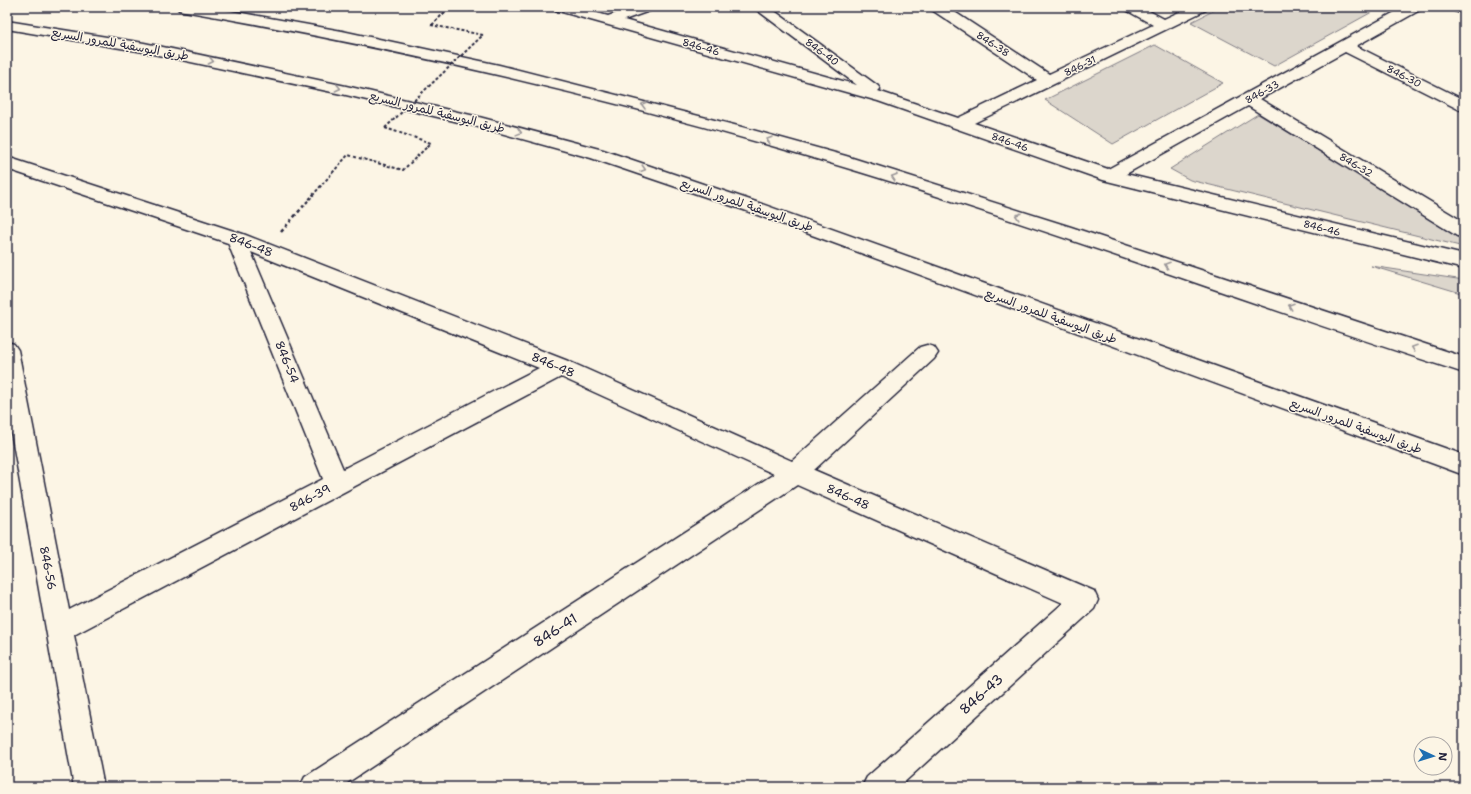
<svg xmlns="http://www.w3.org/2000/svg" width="1471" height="794" font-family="'Shantell Sans','Playpen Sans Arabic',sans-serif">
  <rect width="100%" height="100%" fill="#fcf5e5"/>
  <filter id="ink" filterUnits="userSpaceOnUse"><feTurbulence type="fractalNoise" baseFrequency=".025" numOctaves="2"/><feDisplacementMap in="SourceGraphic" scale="8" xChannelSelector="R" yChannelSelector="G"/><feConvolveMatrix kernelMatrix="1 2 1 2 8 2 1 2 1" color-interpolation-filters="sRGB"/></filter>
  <g filter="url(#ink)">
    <!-- green -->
    <path fill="#dcd6cc" stroke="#7f7c84" d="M1221,7H1381L1274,66L1191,22Z
      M1155,45L1223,83L1113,144L1045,100Z
      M1258,114L1464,239V247L1190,180L1170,169Z
      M1371,266L1464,280V294Z"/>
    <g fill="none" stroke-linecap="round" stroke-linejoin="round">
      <defs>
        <path id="minor" d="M553,7H576L608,16L633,7H654L652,10L624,20L857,85L753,7H769L878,86L880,89L878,91L958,118L1037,80L932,10L930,7H947L1049,74L1153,25L1126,10L1124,7H1142L1164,19L1190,7H1208L1206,10L974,123L1108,169L1404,7H1422L1420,10L1356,46L1464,100V111L1458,109L1345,52L1260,99L1464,222V237L1457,236L1248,106L1126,174L1464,255V269L1103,180L878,101L555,10Z
          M1450,7H1464V14L1452,10Z
          M7,157L243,234L568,361L792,461L920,347L927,345L934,347L938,353L934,359L814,470L1094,591L1098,600L1094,609L899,787H862L867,777L1063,603L797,485L341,787H300L305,777L774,474L561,377L74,635L104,787H74L7,409V342L14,344L18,350L69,610L323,479L228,243L7,169ZM251,252L539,368L343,469Z"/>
        <path id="motorway" d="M177,7H209L342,31L499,65L738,126L846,156L1071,227L1464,357V373C1243,302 1026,220 803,155C599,95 393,48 184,11L179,10Z
          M7,21L144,43L346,86L479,117L603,150L756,202L1464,455V475L744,210L591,158L475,126L346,95L144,52L7,29Z"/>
      </defs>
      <!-- minor casing -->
      <use href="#minor" stroke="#22223b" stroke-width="3"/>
      <!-- motorway casing -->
      <use href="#motorway" stroke="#22223b" stroke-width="3"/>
      <!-- path-far1 -->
      <path stroke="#22223b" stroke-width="2" stroke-dasharray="3 2" stroke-linecap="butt" d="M431,25L483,35
        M432,25L450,7
        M306,203L348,155L403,170L431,143L385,128"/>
      <!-- path -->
      <path stroke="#22223b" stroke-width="2.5" stroke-dasharray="3.5 3" stroke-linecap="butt" d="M281,232L307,202"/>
      <!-- minor -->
      <use href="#minor" fill="#fcf5e5" fill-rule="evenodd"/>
      <!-- motorway -->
      <use href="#motorway" fill="#fcf5e5" fill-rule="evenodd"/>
      <!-- path-bridge -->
      <path stroke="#22223b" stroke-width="2" stroke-dasharray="3 2" stroke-linecap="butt" d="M385,128L483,35"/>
    </g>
    <!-- one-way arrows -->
    <defs><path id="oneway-chevron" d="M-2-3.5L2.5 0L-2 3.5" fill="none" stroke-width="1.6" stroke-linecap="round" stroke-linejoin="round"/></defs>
    <g stroke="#9a9698">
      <use href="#oneway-chevron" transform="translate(211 61) rotate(12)"/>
      <use href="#oneway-chevron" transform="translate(338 88) rotate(12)"/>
      <use href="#oneway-chevron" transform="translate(644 105) rotate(-165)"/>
      <use href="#oneway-chevron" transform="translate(519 132) rotate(15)"/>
      <use href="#oneway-chevron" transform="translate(769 140) rotate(-164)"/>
      <use href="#oneway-chevron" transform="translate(643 169) rotate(18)"/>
      <use href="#oneway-chevron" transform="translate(894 177) rotate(-163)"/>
      <use href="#oneway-chevron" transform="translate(1018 216) rotate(-163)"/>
      <use href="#oneway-chevron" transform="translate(1167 265) rotate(-161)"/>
      <use href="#oneway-chevron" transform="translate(1291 306) rotate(-161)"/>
      <use href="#oneway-chevron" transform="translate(1414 348) rotate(-161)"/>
    </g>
  </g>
  <g text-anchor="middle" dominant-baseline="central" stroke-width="3" stroke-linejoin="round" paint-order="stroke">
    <!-- far-street labels -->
    <g font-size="10" fill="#22223b" stroke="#fcf5e5">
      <text transform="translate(993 44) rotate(33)">846-38</text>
      <text transform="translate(701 47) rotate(16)">846-46</text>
      <text transform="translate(822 52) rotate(36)">846-40</text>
      <text transform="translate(1080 66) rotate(-26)">846-31</text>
      <text transform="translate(1404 76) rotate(27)">846-30</text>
      <text transform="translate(1262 92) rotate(-29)">846-33</text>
      <text transform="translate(1010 142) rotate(19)">846-46</text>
      <text transform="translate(1356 165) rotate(31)">846-32</text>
      <text transform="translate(1322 228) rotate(14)">846-46</text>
    </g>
    <!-- street labels -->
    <g font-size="12" fill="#22223b" stroke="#fcf5e5">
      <text transform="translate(120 44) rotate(10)">طريق اليوسفية للمرور السريع</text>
      <text transform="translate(437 112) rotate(14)">طريق اليوسفية للمرور السريع</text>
      <text transform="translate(747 205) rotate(19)">طريق اليوسفية للمرور السريع</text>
      <text transform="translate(251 245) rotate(21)">846-48</text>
      <text transform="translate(1051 316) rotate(20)">طريق اليوسفية للمرور السريع</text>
      <text transform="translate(287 362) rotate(68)">846-54</text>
      <text transform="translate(553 365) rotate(23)">846-48</text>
      <text transform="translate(1356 426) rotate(20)">طريق اليوسفية للمرور السريع</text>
      <text transform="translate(848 497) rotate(24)">846-48</text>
      <text transform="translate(310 498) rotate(-28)">846-39</text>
      <text transform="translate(48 568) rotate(79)">846-56</text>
    </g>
    <!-- near-street labels -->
    <g font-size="14" fill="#22223b" stroke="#fcf5e5">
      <text transform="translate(555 630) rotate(-33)">846-41</text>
      <text transform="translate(981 694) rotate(-42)">846-43</text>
    </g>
  </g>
  <!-- margin -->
  <rect width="1471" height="794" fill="none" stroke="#fcf5e5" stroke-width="24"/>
  <rect x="12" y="12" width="1447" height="770" fill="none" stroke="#22223b" stroke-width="1.5" filter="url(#ink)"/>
  <!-- north arrow -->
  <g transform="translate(1433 756) rotate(94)"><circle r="19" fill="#fcf5e5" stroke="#a5a1a1"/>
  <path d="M0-3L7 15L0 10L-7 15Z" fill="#1f6fb2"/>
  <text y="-6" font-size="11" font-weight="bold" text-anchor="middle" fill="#22223b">N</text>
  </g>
</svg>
